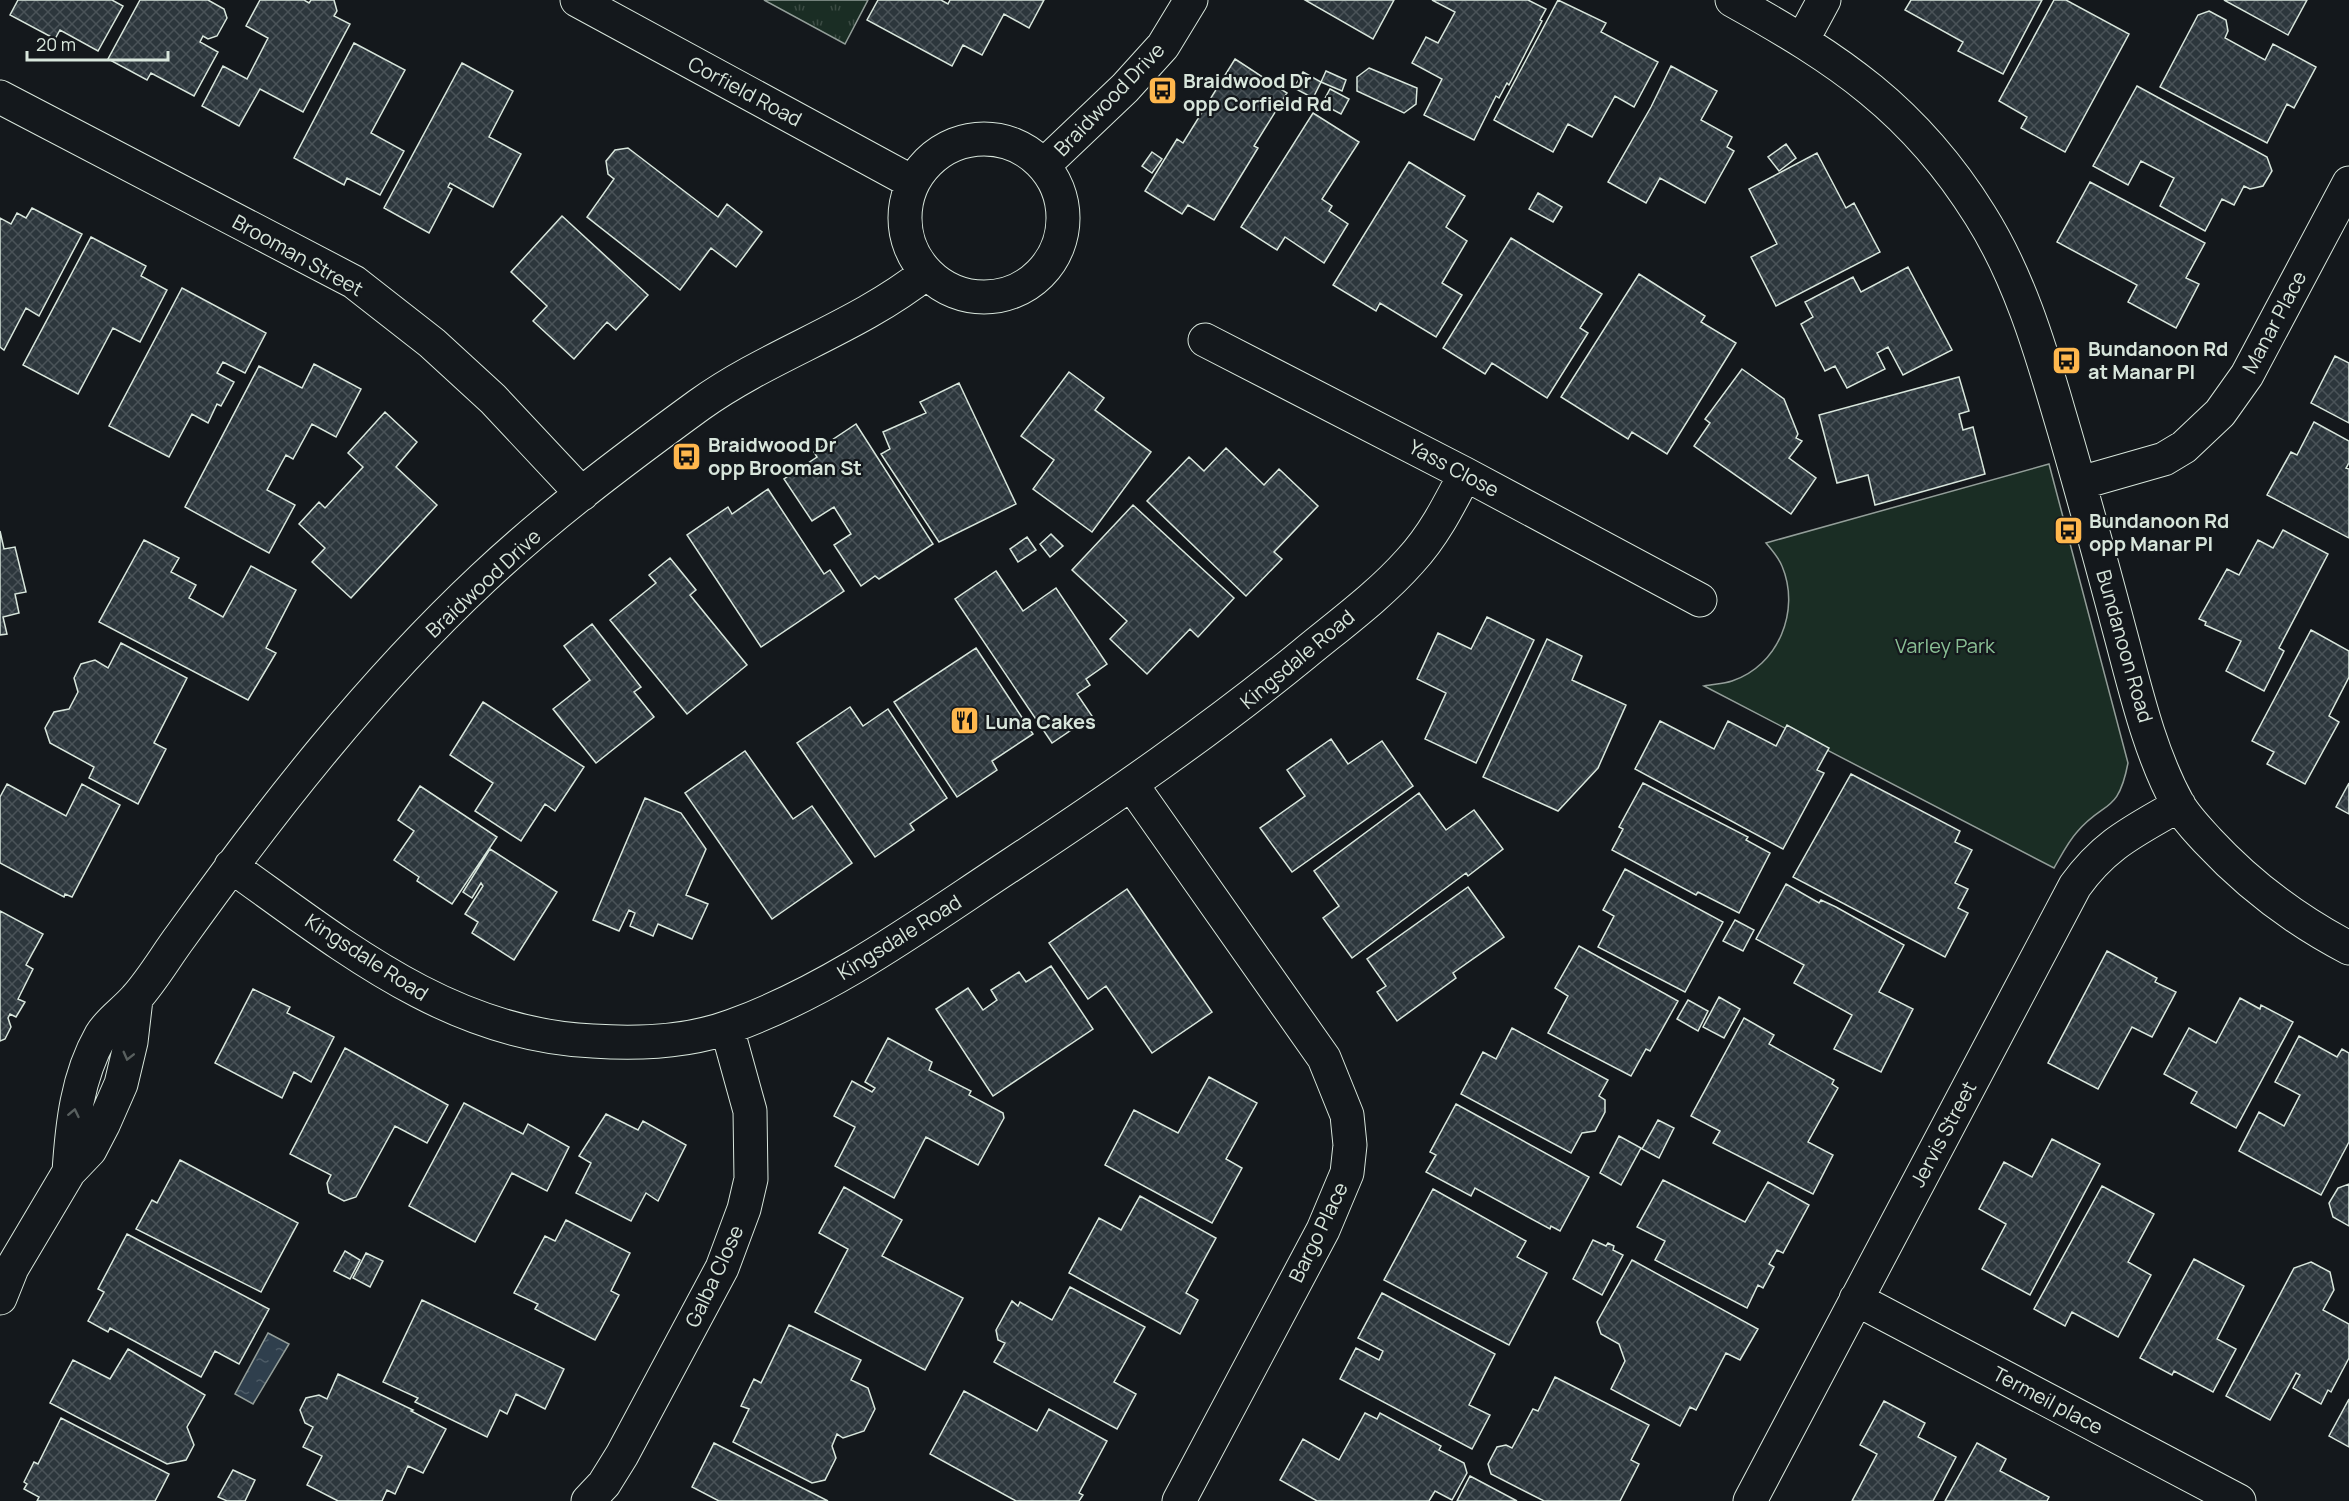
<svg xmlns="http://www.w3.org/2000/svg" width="2349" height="1501" font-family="Manrope,sans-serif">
  <defs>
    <pattern id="grass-tufts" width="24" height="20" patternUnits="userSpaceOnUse" patternTransform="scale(1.5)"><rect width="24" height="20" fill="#1a2d24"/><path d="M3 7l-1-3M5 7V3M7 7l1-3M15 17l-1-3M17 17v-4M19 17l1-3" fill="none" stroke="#3b4b43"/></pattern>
    <pattern id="water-ripples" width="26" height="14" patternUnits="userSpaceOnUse" patternTransform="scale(1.5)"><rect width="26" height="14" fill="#2f3f4d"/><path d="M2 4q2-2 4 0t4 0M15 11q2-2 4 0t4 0" fill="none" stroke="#4c5b66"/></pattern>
    <pattern id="building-cross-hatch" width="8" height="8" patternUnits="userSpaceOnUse" patternTransform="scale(1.5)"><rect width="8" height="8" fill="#2c363c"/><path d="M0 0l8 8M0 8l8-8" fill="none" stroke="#4a5358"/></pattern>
  </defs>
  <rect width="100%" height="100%" fill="#14181c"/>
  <!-- grass -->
  <path fill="url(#grass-tufts)" stroke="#939e99" stroke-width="1.5" d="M764,0H868L845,44Z"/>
  <!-- park -->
  <path fill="#1a2d24" stroke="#939e99" stroke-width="1.5" d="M2049,464L2128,763C2118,815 2104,800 2077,832C2068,842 2061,856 2054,868L1704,686C1713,684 1723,684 1732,681C1778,666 1801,611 1782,566C1779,558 1772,550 1766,543Z"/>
  <!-- water -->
  <path fill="url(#water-ripples)" stroke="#939e99" stroke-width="1.5" d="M268,1333L289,1344L253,1404L235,1394Z"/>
  <!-- building -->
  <path fill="url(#building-cross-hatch)" stroke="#d8e6dc" stroke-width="1.5" d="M18,0H112L123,6L98,51L60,30L55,39L10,15Z
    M140,0H208L224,9L227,18L217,36L208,39L203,36L200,42L218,52L194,96L151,73L147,80L108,59Z
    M260,0H304L309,3L311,0H334L337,11L334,16L350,24L303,112L260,89L239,126L202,106L223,66L247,79L268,38L246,26Z
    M878,0H941L948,4L950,0H1044L1029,28L1004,14L982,55L963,45L952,66L867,20Z
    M1305,0H1394L1373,39Z
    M1432,0H1528L1546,9L1540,20L1542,21L1509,85L1507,83L1499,98L1496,96L1474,140L1424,115L1442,79L1412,63L1426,37L1438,43L1455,12Z
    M1558,0L1606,23L1601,32L1658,62L1634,107L1615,96L1592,137L1568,124L1553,152L1494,120Z
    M1911,0H2042L2003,74L1958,51L1963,42L1905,10Z
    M2054,0H2066L2129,34L2065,152L2021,128L2027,117L1999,101Z
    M2224,0H2307L2288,35Z
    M2209,11L2226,20L2228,31L2225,38L2265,60L2273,44L2316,67L2294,108L2287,104L2267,143L2160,87L2198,15Z
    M354,43L405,70L371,133L404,151L380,195L347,178L344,185L294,158Z
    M1235,59L1287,93L1254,146L1258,148L1214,220L1188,205L1182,214L1145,191L1177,139L1183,143Z
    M462,63L513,91L489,137L521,154L493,207L450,183L448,187L452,189L429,233L384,208Z
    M1671,66L1717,91L1701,120L1732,137L1727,147L1734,151L1705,203L1660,178L1646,203L1608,182L1651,107Z
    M1369,68L1417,88L1416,104L1404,113L1357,91V77Z
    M1326,71L1346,80L1342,91L1321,82Z
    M1303,72L1321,82L1313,98L1294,88Z
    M2137,86L2267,157L2272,171L2263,186L2250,189L2244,186L2234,205L2222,199L2205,231L2160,206L2174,178L2141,161L2128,185L2093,166Z
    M1330,89L1349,99L1341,114L1322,104Z
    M1313,113L1359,142L1322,199L1332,206L1329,211L1348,224L1324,263L1285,237L1277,250L1241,227Z
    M1786,144L1796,158L1779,171L1768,157Z
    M628,148L718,217L727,204L762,232L736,267L711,248L680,290L587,217L614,179L608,174L606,161L615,150Z
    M1152,152L1162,159L1152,173L1142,166Z
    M1817,153L1846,208L1854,203L1880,252L1776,306L1751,257L1777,244L1749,189Z
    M1409,162L1465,196L1446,227L1467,241L1442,283L1462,295L1436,337L1380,303L1376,311L1333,285Z
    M2090,182L2205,243L2186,278L2199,284L2176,328L2128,302L2137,285L2057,242Z
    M1538,193L1562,207L1553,222L1529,209Z
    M32,208L82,234L39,316L26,308L4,350L0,347V218L11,224L17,213L26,218Z
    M562,216L648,295L616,330L607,322L574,359L533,321L547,306L511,272Z
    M91,237L146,266L141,276L167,290L140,342L113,328L78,394L23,365Z
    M1511,238L1602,294L1580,328L1588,333L1547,398L1492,363L1485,374L1443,348Z
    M1908,267L1952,350L1903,375L1888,347L1877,353L1885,369L1847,388L1835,366L1825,371L1801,324L1813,317L1805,302L1853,277L1861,292Z
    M1639,274L1705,316L1701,322L1736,343L1667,454L1632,432L1628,439L1561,397Z
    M182,288L266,333L245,373L223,362L217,373L234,382L221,406L217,404L208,423L192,414L169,457L109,426Z
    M2335,356L2349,363V423L2311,403Z
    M314,364L361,389L336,437L312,424L293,459L286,455L267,490L295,505L269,553L185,507L259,366L302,388Z
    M1742,369L1784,399L1798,434L1796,438L1802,441L1789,458L1816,478L1791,514L1694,446L1710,423L1705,419Z
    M1069,372L1104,398L1095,410L1151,452L1092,532L1033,489L1054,460L1021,436Z
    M1959,377L1969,411L1959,414L1963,430L1973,427L1985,474L1875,505L1868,475L1837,483L1819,415Z
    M959,383L1016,504L939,542L881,454L890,449L883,432L926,413L920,402Z
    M385,412L417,442L396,467L437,505L351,598L312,562L325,548L299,524L319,502L325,508L363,467L348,453Z
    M2314,422L2349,441V463L2346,468L2349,469V538L2267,495L2291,452L2297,455Z
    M856,424L933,544L879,579L875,576L861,586L834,545L851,534L834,507L812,521L784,479L817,457L814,452Z
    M1226,448L1264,485L1279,469L1318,506L1274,552L1282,559L1246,596L1147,501L1189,457L1204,471Z
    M768,489L824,574L830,570L844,591L761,647L687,535L728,507L732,514Z
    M1133,505L1234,598L1198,637L1190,629L1147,674L1110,639L1127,621L1072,570Z
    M2283,530L2328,554L2279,648L2284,651L2264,691L2226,671L2241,641L2205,625L2206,622L2199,619L2227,569L2239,575L2258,540L2273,548Z
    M0,531L4,549L15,547L26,592L15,594L19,613L3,617L7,634L0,635Z
    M1051,534L1063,546L1050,557L1040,544Z
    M1027,537L1036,550L1018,562L1010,549Z
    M144,540L179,558L171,572L196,585L189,598L223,617L251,566L296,590L266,648L276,653L248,700L99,622Z
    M670,558L696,590L690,595L747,665L687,714L610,620L656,583L649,575Z
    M996,571L1023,611L1056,588L1107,664L1086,679L1090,685L1077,694L1092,716L1052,743L955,599Z
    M1487,617L1534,640L1476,763L1425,739L1446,693L1417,679L1438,633L1471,649Z
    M592,624L641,687L634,692L654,717L596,763L553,709L590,680L564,646Z
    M2311,630L2349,651V677L2329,716L2339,722L2305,784L2267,764L2274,752L2252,741Z
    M1547,639L1582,656L1572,680L1626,705L1598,768L1558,811L1483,777Z
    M121,643L187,678L154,743L166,749L138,804L89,778L94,767L50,743L45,728L54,712L69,709L78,692L74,678L81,664L95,660L108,668Z
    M976,648L1033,734L992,761L997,770L957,797L894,702Z
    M483,702L584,767L555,811L545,804L521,841L475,811L493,783L450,755Z
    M850,707L863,726L888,709L947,798L910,824L914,830L875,857L797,743Z
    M1660,721L1714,749L1728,721L1776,746L1787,725L1829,748L1817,770L1824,773L1783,849L1635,769Z
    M1331,739L1348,764L1382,741L1413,786L1292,872L1260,828L1305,796L1287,770Z
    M745,751L793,819L812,806L852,863L772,919L685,793Z
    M1851,774L1960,831L1955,842L1972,850L1955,883L1968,889L1958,908L1968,913L1945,957L1793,877Z
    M1643,783L1748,837L1746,840L1770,853L1739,913L1698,892L1696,895L1612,850L1623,829L1619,827Z
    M2349,783V814L2336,807Z
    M7,784L66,816L82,784L120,805L72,897L65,894L64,897L0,863V797Z
    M420,786L497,837L452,904L417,881L419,877L394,860L414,831L398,820Z
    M1419,793L1446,830L1474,810L1503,849L1468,876L1466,873L1352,958L1323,918L1339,906L1314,871Z
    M645,798L681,813L706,849L686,895L708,904L692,939L658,924L653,936L630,926L635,913L629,910L619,931L593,920Z
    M490,849L557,892L514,960L472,933L478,922L465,914L483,886L481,883L472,898L463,892Z
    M1625,869L1723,922L1685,992L1598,947L1614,916L1603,910Z
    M1786,884L1819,903L1821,900L1836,907L1904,945L1879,992L1913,1009L1881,1072L1834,1049L1852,1015L1794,983L1804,965L1756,939Z
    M1468,887L1504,937L1453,973L1456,978L1397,1021L1377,992L1386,986L1367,959Z
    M1127,889L1212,1012L1152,1053L1106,986L1088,999L1049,943Z
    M0,911L43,934L26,965L33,969L18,999L25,1002L16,1017L10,1014L8,1018L11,1027L5,1039L0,1041Z
    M1735,920L1754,930L1743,951L1723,941Z
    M1579,946L1678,1001L1650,1051L1646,1049L1631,1076L1548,1033L1568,996L1555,988Z
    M2107,951L2157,978L2155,982L2176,992L2152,1037L2132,1027L2098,1089L2048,1063Z
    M1051,966L1093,1029L993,1096L936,1009L968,988L983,1010L997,1000L991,990L1019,972L1026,982Z
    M253,989L290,1007L287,1013L334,1037L311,1082L294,1072L282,1098L215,1063Z
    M1719,997L1740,1009L1724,1038L1703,1027Z
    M2240,998L2260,1009L2261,1005L2293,1022L2236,1128L2191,1103L2197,1092L2164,1074L2189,1028L2216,1043Z
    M1688,1000L1708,1011L1698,1031L1677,1019Z
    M1744,1018L1774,1035L1769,1044L1834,1080L1832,1084L1838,1088L1808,1142L1833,1155L1813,1194L1713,1143L1720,1131L1691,1116Z
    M1512,1028L1608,1080L1599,1096L1605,1100V1112L1595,1131L1582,1133L1571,1153L1461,1094L1483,1052L1496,1059Z
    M2299,1036L2337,1057L2342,1049L2349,1053V1142L2321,1195L2239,1151L2259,1112L2284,1126L2300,1095L2275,1082Z
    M888,1038L932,1062L929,1070L971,1091L969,1095L1003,1113L1004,1118L978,1165L926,1137L894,1198L835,1166L855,1127L834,1116L852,1081L872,1092L875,1088L865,1082Z
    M345,1048L448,1105L427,1143L395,1126L356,1197L344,1201L329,1193L327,1183L331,1175L290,1154Z
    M1209,1077L1257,1103L1226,1159L1242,1168L1212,1223L1105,1165L1134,1110L1178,1133Z
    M464,1103L523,1134L528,1124L569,1147L547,1191L512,1173L475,1242L409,1206Z
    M1456,1104L1589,1177L1560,1231L1551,1226L1550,1229L1475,1188L1471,1196L1426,1172L1436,1155L1430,1152Z
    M606,1114L638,1130L643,1121L686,1145L658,1201L646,1193L631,1221L576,1193L591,1163L579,1156Z
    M1658,1120L1674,1128L1659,1158L1642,1149Z
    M1619,1136L1641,1148L1621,1185L1600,1173Z
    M2052,1139L2100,1164L2030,1295L1982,1269L2006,1224L1979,1209L2004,1162L2032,1177Z
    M180,1160L298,1223L261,1292L136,1229L152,1200L157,1203Z
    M1663,1180L1745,1222L1768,1182L1809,1205L1783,1253L1777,1250L1769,1264L1774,1267L1763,1288L1758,1285L1747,1308L1655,1260L1665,1241L1637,1227Z
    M2349,1184V1226L2333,1217L2329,1203L2338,1188Z
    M2102,1186L2154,1214L2128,1262L2151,1275L2118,1337L2072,1312L2065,1326L2034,1309Z
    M844,1187L902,1220L882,1256L963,1298L925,1370L815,1312L848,1249L819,1233Z
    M1433,1189L1526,1241L1517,1257L1547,1273L1509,1345L1384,1280Z
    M1140,1196L1216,1238L1186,1293L1198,1300L1180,1334L1069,1273L1099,1218L1121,1230Z
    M566,1220L630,1253L611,1291L619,1295L595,1340L535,1309L538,1304L514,1293L545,1236L555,1241Z
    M127,1234L269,1309L239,1364L215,1351L201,1377L110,1328L108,1332L88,1321L104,1292L98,1289Z
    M1593,1240L1606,1246L1608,1243L1614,1246L1613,1250L1623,1255L1602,1295L1573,1279Z
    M345,1251L360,1260L350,1279L334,1271Z
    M366,1253L383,1261L370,1287L353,1278Z
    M2194,1259L2244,1286L2217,1339L2236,1349L2213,1392L2174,1371L2172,1375L2140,1358Z
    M1632,1260L1758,1329L1740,1360L1726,1353L1696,1410L1690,1407L1680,1426L1611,1389L1625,1361L1619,1344L1601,1334L1597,1322Z
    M2311,1262L2330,1272L2334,1290L2323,1310L2349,1324V1358L2331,1392L2328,1390L2321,1404L2293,1388L2300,1375L2296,1373L2270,1420L2226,1396L2294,1268Z
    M1070,1287L1145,1327L1114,1382L1136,1394L1117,1429L994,1362L1005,1343L998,1340L996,1330L1012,1301L1018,1306L1020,1302L1052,1320Z
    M1382,1293L1495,1354L1469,1405L1490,1415L1472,1449L1340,1379L1356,1348L1379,1360L1383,1351L1358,1338Z
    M422,1300L564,1369L545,1409L516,1394L507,1414L500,1410L487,1437L415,1402L418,1398L383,1382Z
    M789,1325L861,1360L851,1380L868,1388L875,1409L864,1431L843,1438L837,1434L832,1446L836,1458L825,1480L812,1483L733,1442L749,1409L741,1406L754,1379L761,1383Z
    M128,1349L205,1395L187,1427L194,1445L186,1460L167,1464L50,1403L73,1360L110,1379Z
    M338,1374L413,1410L411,1411L446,1429L423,1473L408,1466L395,1494L387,1490L382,1501H338L307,1485L322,1456L303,1447L313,1427L305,1423L300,1410L306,1398L319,1395L327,1399Z
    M1555,1377L1649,1425L1631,1460L1639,1464L1620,1501H1544L1491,1474L1488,1464L1497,1447L1506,1445L1512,1448L1533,1409L1538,1411Z
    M964,1391L1037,1431L1049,1409L1107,1441L1079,1493L1083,1495L1079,1501H1016L930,1454Z
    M2349,1399V1447L2329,1436Z
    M1884,1401L1925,1423L1918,1437L1956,1457L1933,1501H1852L1877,1454L1860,1445Z
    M1365,1413L1377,1419L1380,1413L1441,1446L1439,1450L1464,1463L1467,1473L1452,1500L1435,1491L1429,1501H1317L1280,1480L1303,1439L1339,1460Z
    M61,1418L169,1474L155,1501H37L39,1497L24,1489L27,1484L24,1482L34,1462L38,1464Z
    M714,1443L828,1501H719L692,1487Z
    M1977,1443L2006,1459L2000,1471L2049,1497L2047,1501H1945Z
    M233,1470L255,1480L245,1501H227L218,1497Z
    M1470,1476L1517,1501H1457Z"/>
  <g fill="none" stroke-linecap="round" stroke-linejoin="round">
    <defs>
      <path id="minor" d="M577,0L912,182
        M1732,0C1838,59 1914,109 1980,215C2018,275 2039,344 2059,413C2081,487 2101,561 2121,636C2136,692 2150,753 2178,804C2186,818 2198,830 2208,841C2250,886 2295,920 2349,948
        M1803,39L1824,0
        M0,97L354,282L432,343L493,399L582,494
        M905 218a79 79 0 1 1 158 0a79 79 0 1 1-158 0Z
        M1044,165L1125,88L1163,46L1191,0
        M1205,340L1465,474L1700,600
        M2080,483L2164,459L2184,447L2220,413L2247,375L2349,183
        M1132,785L1324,1058L1347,1115L1350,1145L1347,1173L1323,1230L1179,1501
        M231,866C342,945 450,1035 593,1041C638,1044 689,1042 732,1026C834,989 924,922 1014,863C1114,797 1211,730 1304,654C1339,625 1379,596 1410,561C1434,535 1449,505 1465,474
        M69,1172C72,1125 77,1077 101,1035C109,1021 125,1011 136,998C153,979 166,956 181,936C272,809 369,685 483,578C550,515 625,459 699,405C770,354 857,328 926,273
        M0,1298L12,1268L69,1172L90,1150L103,1125L121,1084L131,1042L136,999
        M1856,1299L2239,1501
        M588,1501L604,1484L622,1455L722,1268L744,1209L751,1179L750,1111L727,1028
        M1750,1501L2075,886C2106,843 2135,831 2179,805"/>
    </defs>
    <!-- minor casing -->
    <use href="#minor" stroke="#d8e6dc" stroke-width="35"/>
    <!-- minor -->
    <use href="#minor" stroke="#14181c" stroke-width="33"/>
  </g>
  <!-- one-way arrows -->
  <defs><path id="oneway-chevron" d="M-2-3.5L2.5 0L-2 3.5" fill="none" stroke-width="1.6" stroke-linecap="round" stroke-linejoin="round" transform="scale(1.5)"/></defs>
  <g stroke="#59605f">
    <use href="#oneway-chevron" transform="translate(128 1056) rotate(104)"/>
    <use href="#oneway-chevron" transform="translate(74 1113) rotate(-78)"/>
  </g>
  <!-- icons -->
  <defs>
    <symbol id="bus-square" viewBox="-11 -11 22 22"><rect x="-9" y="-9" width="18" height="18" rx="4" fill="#ffb74d" stroke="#14181c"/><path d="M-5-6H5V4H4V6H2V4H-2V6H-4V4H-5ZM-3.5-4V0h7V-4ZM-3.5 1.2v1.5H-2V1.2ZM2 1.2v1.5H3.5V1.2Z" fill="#111"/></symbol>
    <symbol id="restaurant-square" viewBox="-11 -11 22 22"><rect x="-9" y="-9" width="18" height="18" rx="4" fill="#ffb74d" stroke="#14181c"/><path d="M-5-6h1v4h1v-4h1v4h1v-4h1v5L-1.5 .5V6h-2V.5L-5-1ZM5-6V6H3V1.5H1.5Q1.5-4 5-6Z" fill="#111"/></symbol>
  </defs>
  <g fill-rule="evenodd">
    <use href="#bus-square" x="1146" y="74" width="33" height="33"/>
    <use href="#bus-square" x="2050" y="344" width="33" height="33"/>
    <use href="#bus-square" x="670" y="440" width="33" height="33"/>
    <use href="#bus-square" x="2052" y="514" width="33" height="33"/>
    <use href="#restaurant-square" x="948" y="704" width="33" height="33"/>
  </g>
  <g text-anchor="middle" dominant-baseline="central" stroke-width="4.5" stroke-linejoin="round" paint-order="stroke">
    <!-- poi labels -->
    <g font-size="20" font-weight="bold" fill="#d8e6dc" stroke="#14181c" text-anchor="start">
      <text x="1183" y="80">Braidwood Dr<tspan x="1183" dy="23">opp Corfield Rd</tspan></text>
      <text x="2088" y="348">Bundanoon Rd<tspan x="2088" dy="23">at Manar Pl</tspan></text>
      <text x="708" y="444">Braidwood Dr<tspan x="708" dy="23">opp Brooman St</tspan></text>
      <text x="2089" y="520">Bundanoon Rd<tspan x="2089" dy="23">opp Manar Pl</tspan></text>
      <text x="985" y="721">Luna Cakes</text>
    </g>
    <!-- street labels -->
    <g font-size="20" fill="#d8e6dc" stroke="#14181c">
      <text transform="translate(745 91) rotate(28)">Corfield Road</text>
      <text transform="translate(1109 99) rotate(-46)">Braidwood Drive</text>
      <text transform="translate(298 255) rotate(29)">Brooman Street</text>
      <text transform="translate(2274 322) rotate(-62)">Manar Place</text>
      <text transform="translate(1454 468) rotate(28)">Yass Close</text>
      <text transform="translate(483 583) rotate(-43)">Braidwood Drive</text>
      <text transform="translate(2125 646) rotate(74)">Bundanoon Road</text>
      <text transform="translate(1297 659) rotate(-40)">Kingsdale Road</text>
      <text transform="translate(899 937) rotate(-32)">Kingsdale Road</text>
      <text transform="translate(367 957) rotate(33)">Kingsdale Road</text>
      <text transform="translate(1943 1134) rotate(-62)">Jervis Street</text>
      <text transform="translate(1318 1232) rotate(-64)">Bargo Place</text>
      <text transform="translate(714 1276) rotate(-65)">Galba Close</text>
      <text transform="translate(2048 1400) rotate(28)">Termeil place</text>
    </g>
    <!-- park labels -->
    <g font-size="20" fill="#8ac095" stroke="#14181c">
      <text x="1945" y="645">Varley Park</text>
    </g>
  </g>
  <!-- scale -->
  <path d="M27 51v9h141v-9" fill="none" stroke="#d8e6dc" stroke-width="3"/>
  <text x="36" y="51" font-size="18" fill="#d8e6dc" stroke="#14181c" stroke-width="4.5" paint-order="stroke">20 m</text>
</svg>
